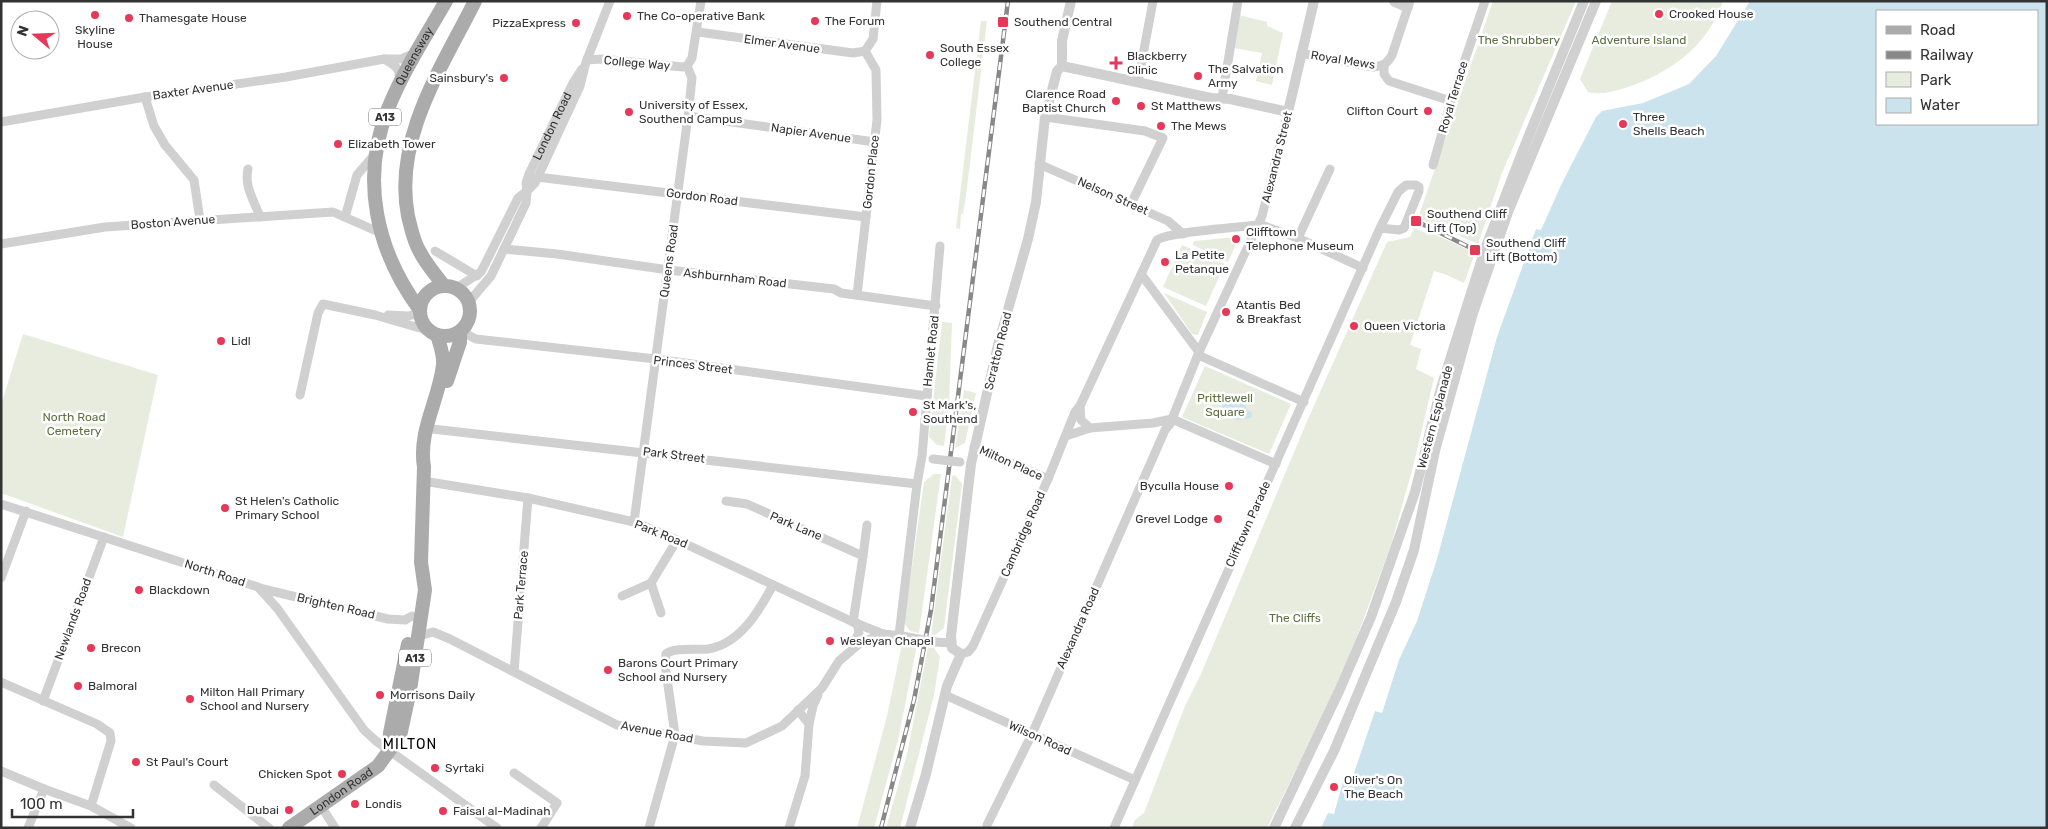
<svg xmlns="http://www.w3.org/2000/svg" width="2048" height="829" font-family="Rubik,sans-serif">
  <rect width="100%" height="100%" fill="#fff"/>
  <!-- green -->
  <path fill="#e7ecde" d="M1493,1H1576L1502,173L1478,244L1418,218Z
    M1612,1H1723C1708,47 1666,76 1622,89C1610,92 1600,95 1588,92L1580,79Z
    M1239,15L1267,22V26L1283,33L1272,85L1256,81L1262,53L1234,48Z
    M981,21H987L966,196L963,214H961L960,229L956,228Z
    M1414,228L1431,235L1434,234L1475,253L1464,283L1447,275L1434,271L1410,345L1421,349L1416,369L1434,378L1413,467L1391,545L1355,642L1330,701L1267,828H1132L1135,820L1144,813L1185,706L1201,674L1308,419L1387,242L1410,237Z
    M1237,237L1238,240L1228,262L1193,245L1194,241Z
    M1182,245L1225,264L1206,306L1163,287Z
    M1164,293L1207,312L1198,335L1192,334Z
    M942,322L952,323L949,406L944,446L937,445L929,437Z
    M23,334L158,375L123,537L1,493V405Z
    M1205,366L1291,404L1269,454L1182,417Z
    M964,390L976,393L965,443L955,448Z
    M934,474H941L919,633L910,631L904,623L924,482Z
    M955,475L962,484L944,628L934,636H931L952,476Z
    M902,644L917,645L898,740L874,828H857L887,716Z
    M928,647L934,648L940,657L934,695L900,828H886L907,754Z"/>
  <!-- water -->
  <path fill="#cbe3ec" fill-rule="evenodd" d="M1750,1H2047V828H1321L1328,813L1334,814L1345,774L1353,776L1375,711L1382,713L1399,660L1417,621L1437,559L1497,337L1536,229L1541,230L1562,183L1596,117L1602,111L1643,103L1689,84L1716,56ZM1877,11H2037V124H1877Z
    M1233,400L1241,402L1246,406V409L1252,413L1251,418L1236,420L1227,414L1228,412L1223,409L1221,404L1224,401L1232,402Z"/>
  <g fill="none" stroke-linecap="round" stroke-linejoin="round">
    <!-- minor -->
    <g stroke="#d0d0d0" stroke-width="9">
      <path d="M1394,2L1408,8"/>
      <path d="M698,32L853,53L865,51"/>
      <path d="M865,51L873,39L877,1"/>
      <path d="M1301,53L1373,67C1383,66 1388,63 1392,55L1410,1"/>
      <path d="M587,60L602,59L683,67L687,66"/>
      <path d="M1384,65V74L1389,81L1451,101"/>
      <path d="M687,66L692,58L701,1"/>
      <path d="M399,80C401,68 394,65 384,59H401L417,52"/>
      <path d="M1138,82L1153,1"/>
      <path d="M145,97L154,126L165,145L194,180L200,220"/>
      <path d="M1222,98L1238,1"/>
      <path d="M688,116L875,142"/>
      <path d="M1045,117L1145,131L1163,138L1131,204"/>
      <path d="M1,122L145,97L286,77L384,59"/>
      <path d="M1039,164L1168,221L1183,234"/>
      <path d="M1433,165L1451,101L1485,1"/>
      <path d="M248,169C244,187 254,200 260,217"/>
      <path d="M537,177L866,217"/>
      <path d="M345,217L357,175L375,154"/>
      <path d="M1259,224L1298,238L1363,268"/>
      <path d="M1298,238L1330,169"/>
      <path d="M1,244L105,227L333,212L381,233"/>
      <path d="M504,249L557,254L669,270L834,289L841,293L936,306"/>
      <path d="M435,251L477,276"/>
      <path d="M1141,274L1199,352"/>
      <path id="s1" d="M455,289L481,272L518,198L527,191L526,183L529,174L573,83L582,69"/>
      <path d="M857,295L877,120L876,70L865,51"/>
      <path d="M468,303L491,276L526,203L527,191L535,183L580,86L586,62L610,1"/>
      <path d="M388,315L408,316L420,313"/>
      <path d="M463,329L468,335L476,339L656,359L927,396"/>
      <path d="M1198,355L1304,402"/>
      <path d="M300,395L318,313L323,304L375,315L430,331"/>
      <path d="M1080,406L1081,420L1090,428"/>
      <path d="M1172,419L1276,464"/>
      <path d="M432,429L917,484"/>
      <path d="M1066,436L1090,428L1153,423L1172,419"/>
      <path d="M974,447L1048,479"/>
      <path d="M423,481L528,498L634,522L677,540L853,622L883,634"/>
      <path d="M726,501L747,504L863,556L853,622"/>
      <path d="M1,504L258,587L277,608L364,730L376,741L497,828"/>
      <path d="M634,522L688,116L692,78L687,66"/>
      <path d="M863,556L867,525"/>
      <path d="M1,578L26,511"/>
      <path d="M651,583L661,613"/>
      <path d="M259,588L388,619L405,620L412,616"/>
      <path d="M622,596L651,583L677,540"/>
      <path d="M899,635L917,484L922,456L940,246"/>
      <path d="M419,636L433,632L450,639L617,725L703,741L746,743L782,726L822,688L839,661L860,643L883,634L902,636"/>
      <path d="M935,642L951,643"/>
      <path d="M852,646L859,633L857,623"/>
      <path d="M961,654L968,652L973,646L1048,479L1075,412L1080,406L1157,240C1168,232 1240,227 1258,225"/>
      <path d="M514,672L528,498"/>
      <path d="M1,682L97,724L110,733L111,741L91,806"/>
      <path d="M945,695L1135,780"/>
      <path d="M43,701L104,537"/>
      <path d="M809,724L813,706L818,695"/>
      <path d="M1,771L44,789L91,806L131,828"/>
      <path d="M514,773L557,803L541,828"/>
      <path d="M214,785L269,828"/>
      <path d="M321,806L335,828"/>
      <path d="M987,825L1032,734L1165,430L1170,424L1199,352L1262,216L1288,112"/>
      <path d="M28,828L44,789"/>
      <path d="M649,828L675,735L665,664L666,654C673,647 697,650 708,649C740,644 759,611 773,585"/>
      <path d="M789,828L805,776L809,724L798,710"/>
      <path d="M1114,828L1380,228L1398,192L1406,185H1416L1419,187V191L1404,228L1399,230L1380,228"/>
    </g>
    <!-- tertiary -->
    <path stroke="#d0d0d0" stroke-width="10" d="M1062,66L1211,98L1230,99L1288,112L1314,1
      M1062,66V41L1071,1
      M910,828L926,774L947,686L961,654L952,648L951,636L971,464L998,345L1028,239L1036,202L1045,117L1057,71L1062,66
      M1274,828L1340,689L1371,617L1415,492L1441,388L1485,249L1523,150L1584,1
      M1295,828L1334,751L1396,602L1414,550L1435,451L1473,313L1508,212L1596,1"/>
    <!-- primary -->
    <g stroke="#ababab" stroke-width="14">
      <path d="M444,286C436,275 426,264 420,252C413,241 411,227 408,216C393,139 442,67 475,1"/>
      <circle cx="445" cy="311" r="25"/>
      <path id="s2" d="M420,310C376,251 360,178 388,109C403,71 426,36 446,1"/>
      <path d="M447,381L460,342V332"/>
      <path d="M389,750L390,733L408,644"/>
      <path id="s3" d="M289,828L378,766L400,736L410,690L425,590L421,562L424,467C418,431 439,400 443,365C444,355 440,345 437,335"/>
    </g>
    <defs>
      <path id="rail" d="M1416,221L1475,250
        M881,828L914,700L931,610L1008,1"/>
    </defs>
    <!-- rail casing -->
    <use href="#rail" stroke="#888" stroke-width="4.5"/>
    <!-- rail -->
    <use href="#rail" stroke="#fff" stroke-width="2.5" stroke-dasharray="8" stroke-linecap="butt"/>
    <!-- minor-bridge -->
    <path stroke="#d0d0d0" stroke-width="9" d="M933,459L960,462
      M902,636L935,642"/>
  </g>
  <!-- markers -->
  <g fill="#e63858" stroke="#fff" stroke-width="2">
    <circle cx="1659" cy="14" r="5"/>
    <circle cx="95" cy="15" r="5"/>
    <circle cx="627" cy="16" r="5"/>
    <circle cx="129" cy="18" r="5"/>
    <circle cx="815" cy="21" r="5"/>
    <rect x="997" y="16" width="12" height="12" rx="2.5"/>
    <circle cx="576" cy="23" r="5"/>
    <circle cx="930" cy="55" r="5"/>
    <path d="M1113.5 55.5h5v5h5v5h-5v5h-5v-5h-5v-5h5z"/>
    <circle cx="1198" cy="76" r="5"/>
    <circle cx="504" cy="78" r="5"/>
    <circle cx="1116" cy="101" r="5"/>
    <circle cx="1141" cy="106" r="5"/>
    <circle cx="1428" cy="111" r="5"/>
    <circle cx="629" cy="112" r="5"/>
    <circle cx="1623" cy="124" r="5"/>
    <circle cx="1161" cy="126" r="5"/>
    <circle cx="338" cy="144" r="5"/>
    <rect x="1410" y="215" width="12" height="12" rx="2.5"/>
    <circle cx="1236" cy="239" r="5"/>
    <rect x="1469" y="244" width="12" height="12" rx="2.5"/>
    <circle cx="1165" cy="262" r="5"/>
    <circle cx="1226" cy="312" r="5"/>
    <circle cx="1354" cy="326" r="5"/>
    <circle cx="221" cy="341" r="5"/>
    <circle cx="913" cy="412" r="5"/>
    <circle cx="1229" cy="486" r="5"/>
    <circle cx="225" cy="508" r="5"/>
    <circle cx="1218" cy="519" r="5"/>
    <circle cx="139" cy="590" r="5"/>
    <circle cx="830" cy="641" r="5"/>
    <circle cx="91" cy="648" r="5"/>
    <circle cx="608" cy="670" r="5"/>
    <circle cx="78" cy="686" r="5"/>
    <circle cx="380" cy="695" r="5"/>
    <circle cx="190" cy="699" r="5"/>
    <circle cx="136" cy="762" r="5"/>
    <circle cx="435" cy="768" r="5"/>
    <circle cx="342" cy="774" r="5"/>
    <circle cx="1334" cy="787" r="5"/>
    <circle cx="355" cy="804" r="5"/>
    <circle cx="289" cy="810" r="5"/>
    <circle cx="443" cy="811" r="5"/>
  </g>
  <g text-anchor="middle" dominant-baseline="central" stroke-width="5" stroke-linejoin="round" paint-order="stroke">
    <!-- shield labels -->
    <g fill="#fff" stroke="#707070" stroke-width="1">
      <rect x="369" y="108.5" width="32" height="17" rx="4"/>
      <rect x="399" y="649.5" width="32" height="17" rx="4"/>
    </g>
    <g font-size="11" font-weight="bold" fill="#333">
      <text x="385" y="117">A13</text>
      <text x="415" y="658">A13</text>
    </g>
    <!-- poi labels -->
    <g font-size="12" fill="#333" stroke="#fff" text-anchor="start">
      <text x="1669" y="14">Crooked House</text>
      <text x="637" y="16">The Co-operative Bank</text>
      <text x="139" y="18">Thamesgate House</text>
      <text x="825" y="21">The Forum</text>
      <text x="1014" y="22">Southend Central</text>
      <text x="566" y="23" text-anchor="end">PizzaExpress</text>
      <text x="95" y="30" text-anchor="middle">Skyline<tspan x="95" dy="14">House</tspan></text>
      <text x="940" y="48">South Essex<tspan x="940" dy="14">College</tspan></text>
      <text x="1127" y="56">Blackberry<tspan x="1127" dy="14">Clinic</tspan></text>
      <text x="1208" y="69">The Salvation<tspan x="1208" dy="14">Army</tspan></text>
      <text x="494" y="78" text-anchor="end">Sainsbury's</text>
      <text x="1106" y="94" text-anchor="end">Clarence Road<tspan x="1106" dy="14">Baptist Church</tspan></text>
      <text x="639" y="105">University of Essex,<tspan x="639" dy="14">Southend Campus</tspan></text>
      <text x="1151" y="106">St Matthews</text>
      <text x="1418" y="111" text-anchor="end">Clifton Court</text>
      <text x="1633" y="117">Three<tspan x="1633" dy="14">Shells Beach</tspan></text>
      <text x="1171" y="126">The Mews</text>
      <text x="348" y="144">Elizabeth Tower</text>
      <text x="1427" y="214">Southend Cliff<tspan x="1427" dy="14">Lift (Top)</tspan></text>
      <text x="1246" y="232">Clifftown<tspan x="1246" dy="14">Telephone Museum</tspan></text>
      <text x="1486" y="243">Southend Cliff<tspan x="1486" dy="14">Lift (Bottom)</tspan></text>
      <text x="1175" y="255">La Petite<tspan x="1175" dy="14">Petanque</tspan></text>
      <text x="1236" y="305">Atantis Bed<tspan x="1236" dy="14">&amp; Breakfast</tspan></text>
      <text x="1364" y="326">Queen Victoria</text>
      <text x="231" y="341">Lidl</text>
      <text x="923" y="405">St Mark's,<tspan x="923" dy="14">Southend</tspan></text>
      <text x="1219" y="486" text-anchor="end">Byculla House</text>
      <text x="235" y="501">St Helen's Catholic<tspan x="235" dy="14">Primary School</tspan></text>
      <text x="1208" y="519" text-anchor="end">Grevel Lodge</text>
      <text x="149" y="590">Blackdown</text>
      <text x="840" y="641">Wesleyan Chapel</text>
      <text x="101" y="648">Brecon</text>
      <text x="618" y="663">Barons Court Primary<tspan x="618" dy="14">School and Nursery</tspan></text>
      <text x="88" y="686">Balmoral</text>
      <text x="200" y="692">Milton Hall Primary<tspan x="200" dy="14">School and Nursery</tspan></text>
      <text x="390" y="695">Morrisons Daily</text>
      <text x="146" y="762">St Paul's Court</text>
      <text x="445" y="768">Syrtaki</text>
      <text x="332" y="774" text-anchor="end">Chicken Spot</text>
      <text x="1344" y="780">Oliver's On<tspan x="1344" dy="14">The Beach</tspan></text>
      <text x="365" y="804">Londis</text>
      <text x="279" y="810" text-anchor="end">Dubai</text>
      <text x="453" y="811">Faisal al-Madinah</text>
    </g>
    <!-- park labels -->
    <g font-size="12" fill="#5b703f" stroke="#fff">
      <text x="1519" y="40">The Shrubbery</text>
      <text x="1639" y="40">Adventure Island</text>
      <text x="1225" y="398">Prittlewell<tspan x="1225" dy="14">Square</tspan></text>
      <text x="74" y="417">North Road<tspan x="74" dy="14">Cemetery</tspan></text>
      <text x="1295" y="618">The Cliffs</text>
    </g>
    <!-- street labels -->
    <g font-size="12" fill="#333" stroke="#fff">
      <text transform="translate(782 44) rotate(8)">Elmer Avenue</text>
      <text stroke="none"><textPath href="#s2" startOffset="272">Queensway</textPath></text>
      <text transform="translate(1343 60) rotate(9)">Royal Mews</text>
      <text transform="translate(637 63) rotate(5)">College Way</text>
      <text transform="translate(193 90) rotate(-8)">Baxter Avenue</text>
      <text transform="translate(1453 97) rotate(-73)">Royal Terrace</text>
      <text stroke="none"><textPath href="#s1" startOffset="196">London Road</textPath></text>
      <text transform="translate(811 133) rotate(8)">Napier Avenue</text>
      <text transform="translate(1277 157) rotate(-76)">Alexandra Street</text>
      <text transform="translate(871 172) rotate(-84)">Gordon Place</text>
      <text transform="translate(1113 196) rotate(24)">Nelson Street</text>
      <text transform="translate(702 197) rotate(7)">Gordon Road</text>
      <text transform="translate(173 222) rotate(-4)">Boston Avenue</text>
      <text transform="translate(669 261) rotate(-82)">Queens Road</text>
      <text transform="translate(735 278) rotate(6)">Ashburnham Road</text>
      <text transform="translate(931 351) rotate(-84)">Hamlet Road</text>
      <text transform="translate(998 351) rotate(-76)">Scratton Road</text>
      <text transform="translate(693 365) rotate(7)">Princes Street</text>
      <text transform="translate(1435 417) rotate(-75)">Western Esplanade</text>
      <text transform="translate(674 455) rotate(7)">Park Street</text>
      <text transform="translate(1011 463) rotate(24)">Milton Place</text>
      <text transform="translate(1248 524) rotate(-66)">Clifftown Parade</text>
      <text transform="translate(796 526) rotate(23)">Park Lane</text>
      <text transform="translate(661 534) rotate(22)">Park Road</text>
      <text transform="translate(1023 534) rotate(-66)">Cambridge Road</text>
      <text transform="translate(215 573) rotate(18)">North Road</text>
      <text transform="translate(521 585) rotate(-85)">Park Terrace</text>
      <text transform="translate(336 606) rotate(13)">Brighten Road</text>
      <text transform="translate(73 619) rotate(-70)">Newlands Road</text>
      <text transform="translate(1078 628) rotate(-66)">Alexandra Road</text>
      <text transform="translate(657 732) rotate(11)">Avenue Road</text>
      <text transform="translate(1040 738) rotate(24)">Wilson Road</text>
      <text stroke="none"><textPath href="#s3" startOffset="64">London Road</textPath></text>
    </g>
    <!-- neighbourhood labels -->
    <g font-size="14" letter-spacing="1" fill="#000" stroke="#fff">
      <text x="410" y="744">MILTON</text>
    </g>
  </g>
  <!-- border -->
  <rect width="2048" height="829" fill="none" stroke="#333333" stroke-width="5"/>
  <!-- legend -->
  <rect x="1876" y="10" width="162" height="115" fill="#ffffff" stroke="#adadad"/>
  <rect x="1886" y="26" width="25" height="8" fill="#ababab" stroke="#adadad"/>
  <text x="1920" y="35" font-size="15" fill="#333333">Road</text>
  <rect x="1886" y="51" width="25" height="8" fill="#888888" stroke="#adadad"/>
  <text x="1920" y="60" font-size="15" fill="#333333">Railway</text>
  <rect x="1886" y="72" width="25" height="15" fill="#e7ecde" stroke="#adadad"/>
  <text x="1920" y="85" font-size="15" fill="#333333">Park</text>
  <rect x="1886" y="98" width="25" height="15" fill="#cbe3ec" stroke="#adadad"/>
  <text x="1920" y="110" font-size="15" fill="#333333">Water</text>
  <!-- north arrow -->
  <g transform="translate(35 35) rotate(289)"><circle r="24" fill="#ffffff" stroke="#adadad"/>
  <path d="M0-4L9 19L0 12L-9 19Z" fill="#e63858"/>
  <text y="-8" font-size="14" font-weight="bold" text-anchor="middle" fill="#333333">N</text>
  </g>
  <!-- scale -->
  <path d="M12 809v8h121v-8" fill="none" stroke="#333333" stroke-width="2.5"/>
  <text x="20" y="809" font-size="15" fill="#333333" stroke="#ffffff" stroke-width="4" paint-order="stroke">100 m</text>
</svg>
